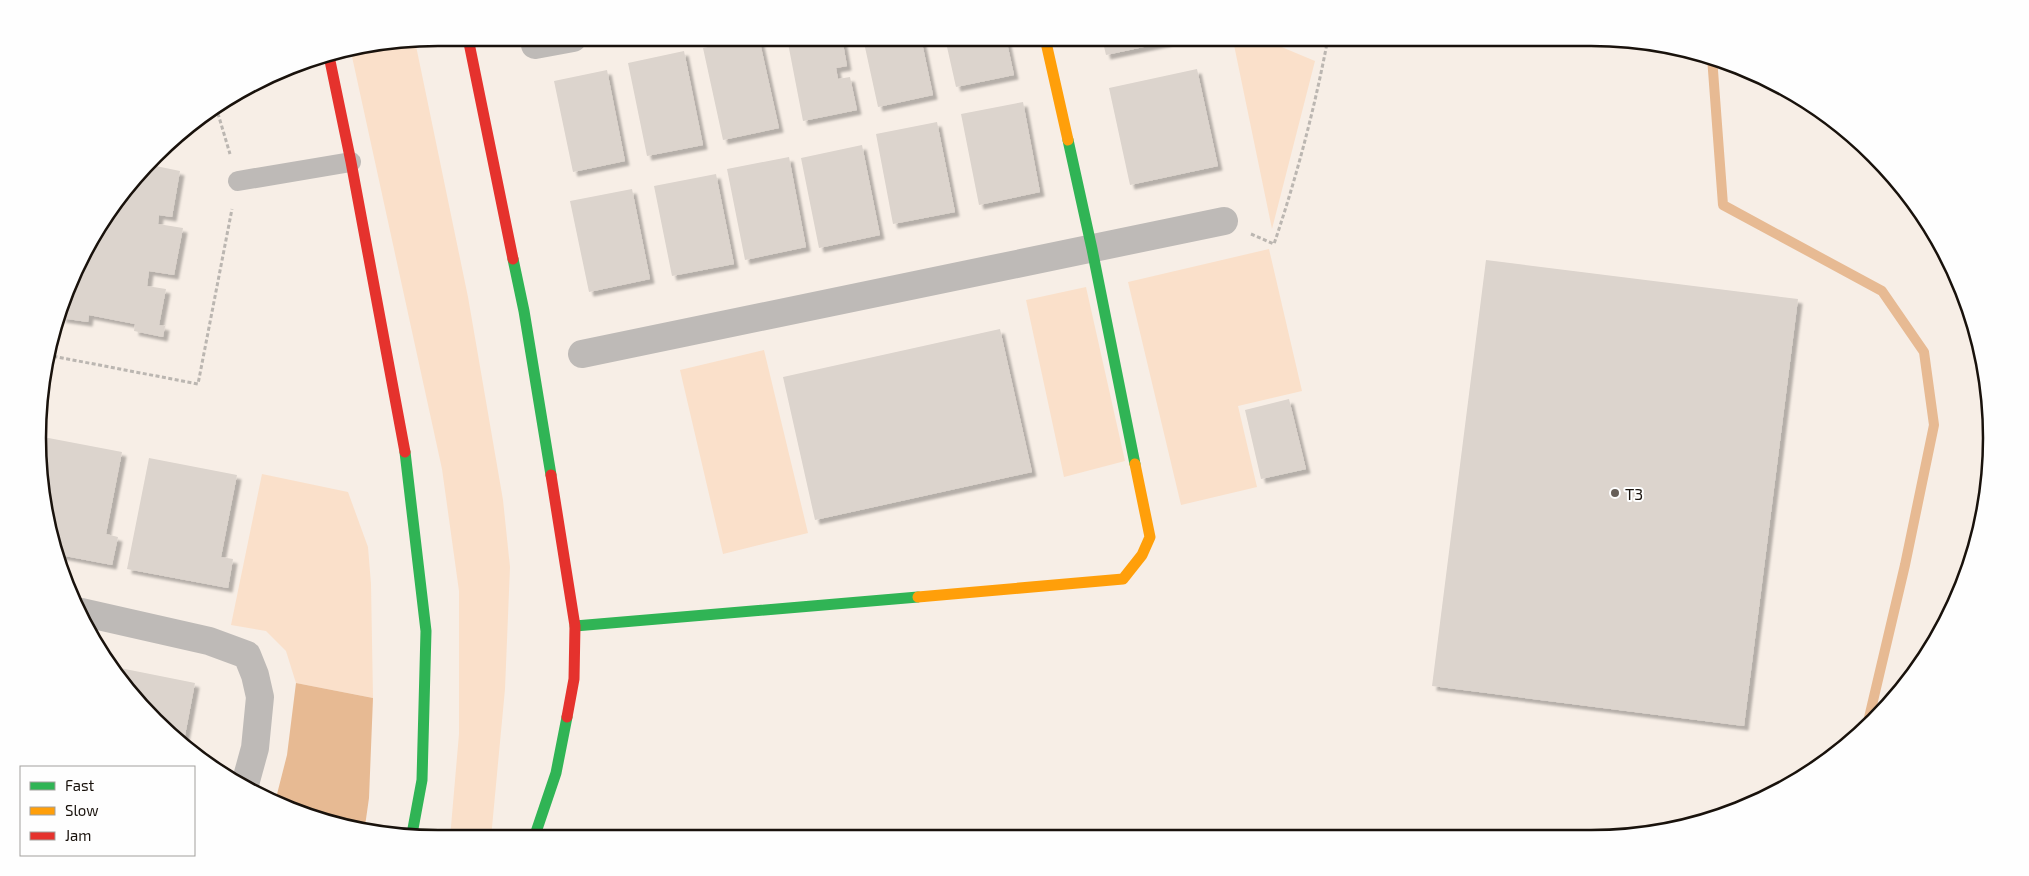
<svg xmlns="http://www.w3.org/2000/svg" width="2029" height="876" font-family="'Exo 2',sans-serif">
  <defs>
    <filter id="shadow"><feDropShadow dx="4.5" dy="4.5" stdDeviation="1" flood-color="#0004"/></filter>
  </defs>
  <rect width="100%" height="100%" fill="#f7eee6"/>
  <!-- green -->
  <path fill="#fae0ca" d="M415,41L468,297L503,500L510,567L505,689L491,838H450L459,734V591L442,469L351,52Z
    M1272,43L1315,61L1272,229L1234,45Z
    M1269,249L1302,391L1238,406L1257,487L1181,505L1128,282Z
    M1086,287L1125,461L1064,477L1026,300Z
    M764,350L808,533L723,554L680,370Z
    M262,474L348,492L368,547L371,584L373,698L296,683L286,651L266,631L231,625Z"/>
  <!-- water -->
  <path fill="#e7ba93" d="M296,683L373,698L369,798L365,826L309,817L275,802L287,755Z"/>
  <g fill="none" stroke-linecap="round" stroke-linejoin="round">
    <!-- stream -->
    <path stroke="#e7ba93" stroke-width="10" d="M1712,57L1723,205L1882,291L1924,352L1934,425L1905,565L1868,722"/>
  </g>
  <!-- building -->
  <path fill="#dcd4cd" filter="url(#shadow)" d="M752,38H759L779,128L723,140L703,48Z
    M787,38H842L847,66L836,68L838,79L850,77L857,110L803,121Z
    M863,38H921L933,95L878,107Z
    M945,38H1006L1014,75L956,87Z
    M1102,38H1166L1167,42L1106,55Z
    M684,51L703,145L647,156L628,63Z
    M1197,69L1218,166L1130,185L1109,88Z
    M607,70L625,161L573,172L554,81Z
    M1023,102L1040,192L979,205L961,114Z
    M937,122L955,212L893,224L876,134Z
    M862,145L880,235L819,248L801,158Z
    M789,157L806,247L745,260L727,169Z
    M151,165L180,171L172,217L159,215L158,224L183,228L174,275L149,271L147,286L166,289L159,325L165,326L163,337L134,331L135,324L89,315L88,322L61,318L66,305L70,306L75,282L91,238Z
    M716,174L734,264L672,276L654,186Z
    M632,189L650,279L589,292L570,201Z
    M1486,260L1798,299L1744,726L1432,686Z
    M1000,329L1032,472L815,520L783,377Z
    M1289,399L1306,469L1261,479L1245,410Z
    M38,436L122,452L106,534L118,537L112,565L60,555L45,516Z
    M149,458L237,475L221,557L233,559L228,588L127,569Z
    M115,667L195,683L183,746L174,739Z"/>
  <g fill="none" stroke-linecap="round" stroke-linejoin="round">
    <!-- path -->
    <path stroke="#bbb6b1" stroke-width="3" stroke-dasharray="4 2.5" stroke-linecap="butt" d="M216,107L230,154
      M1251,234L1274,244C1297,176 1315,107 1328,38
      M47,355L198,384L232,209"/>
    <!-- lane -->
    <path stroke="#bebab7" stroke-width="20" d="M238,181L351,162"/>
    <!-- street -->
    <path stroke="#bebab7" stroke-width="28" d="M535,45L573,38
      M582,354L1224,221
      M81,612L209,641L247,655L255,675L260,697L255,748L244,788"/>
    <!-- fast -->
    <path stroke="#30b455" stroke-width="11" d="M1068,140L1092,249L1135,464
      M513,259L524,311L551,475
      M405,452L426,631L422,780L412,834
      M575,626L918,597
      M534,838L556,773L567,717"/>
    <!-- slow -->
    <path stroke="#ff9f0a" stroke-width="11" d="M1045,38L1068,140
      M918,597L1123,579L1142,555L1150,537L1135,464"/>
    <!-- jam -->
    <path stroke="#e5322d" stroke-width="11" d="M468,38L513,259
      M329,56L351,162L405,452
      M551,475L575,626L574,679L567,717"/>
  </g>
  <!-- markers -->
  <circle fill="#675f58" stroke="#fefefe" stroke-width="2" cx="1615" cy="493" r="5"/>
  <g text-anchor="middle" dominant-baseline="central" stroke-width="4" stroke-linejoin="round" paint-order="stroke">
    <!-- poi labels -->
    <g font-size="16" fill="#19120c" stroke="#fefefe" text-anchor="start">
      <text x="1625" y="493">T3</text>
    </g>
  </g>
  <!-- crop -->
  <path d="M0 0H2029V876H0ZM438 46H1591A392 392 0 0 1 1983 438V438A392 392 0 0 1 1591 830H438A392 392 0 0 1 46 438V438A392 392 0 0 1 438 46Z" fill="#fefefe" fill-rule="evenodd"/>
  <path fill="none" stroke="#19120c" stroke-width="2.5" d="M438 46H1591A392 392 0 0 1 1983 438V438A392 392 0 0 1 1591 830H438A392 392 0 0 1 46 438V438A392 392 0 0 1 438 46Z"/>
  <!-- legend -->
  <rect x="20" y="766" width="175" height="90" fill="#fefefe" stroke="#a2a09d"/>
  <rect x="30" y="782" width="25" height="8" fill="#30b455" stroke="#a2a09d"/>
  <text x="65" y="791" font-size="15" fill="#19120c">Fast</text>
  <rect x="30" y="807" width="25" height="8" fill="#ff9f0a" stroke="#a2a09d"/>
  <text x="65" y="816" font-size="15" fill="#19120c">Slow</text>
  <rect x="30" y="832" width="25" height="8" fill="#e5322d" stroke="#a2a09d"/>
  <text x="65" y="841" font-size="15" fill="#19120c">Jam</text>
</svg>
